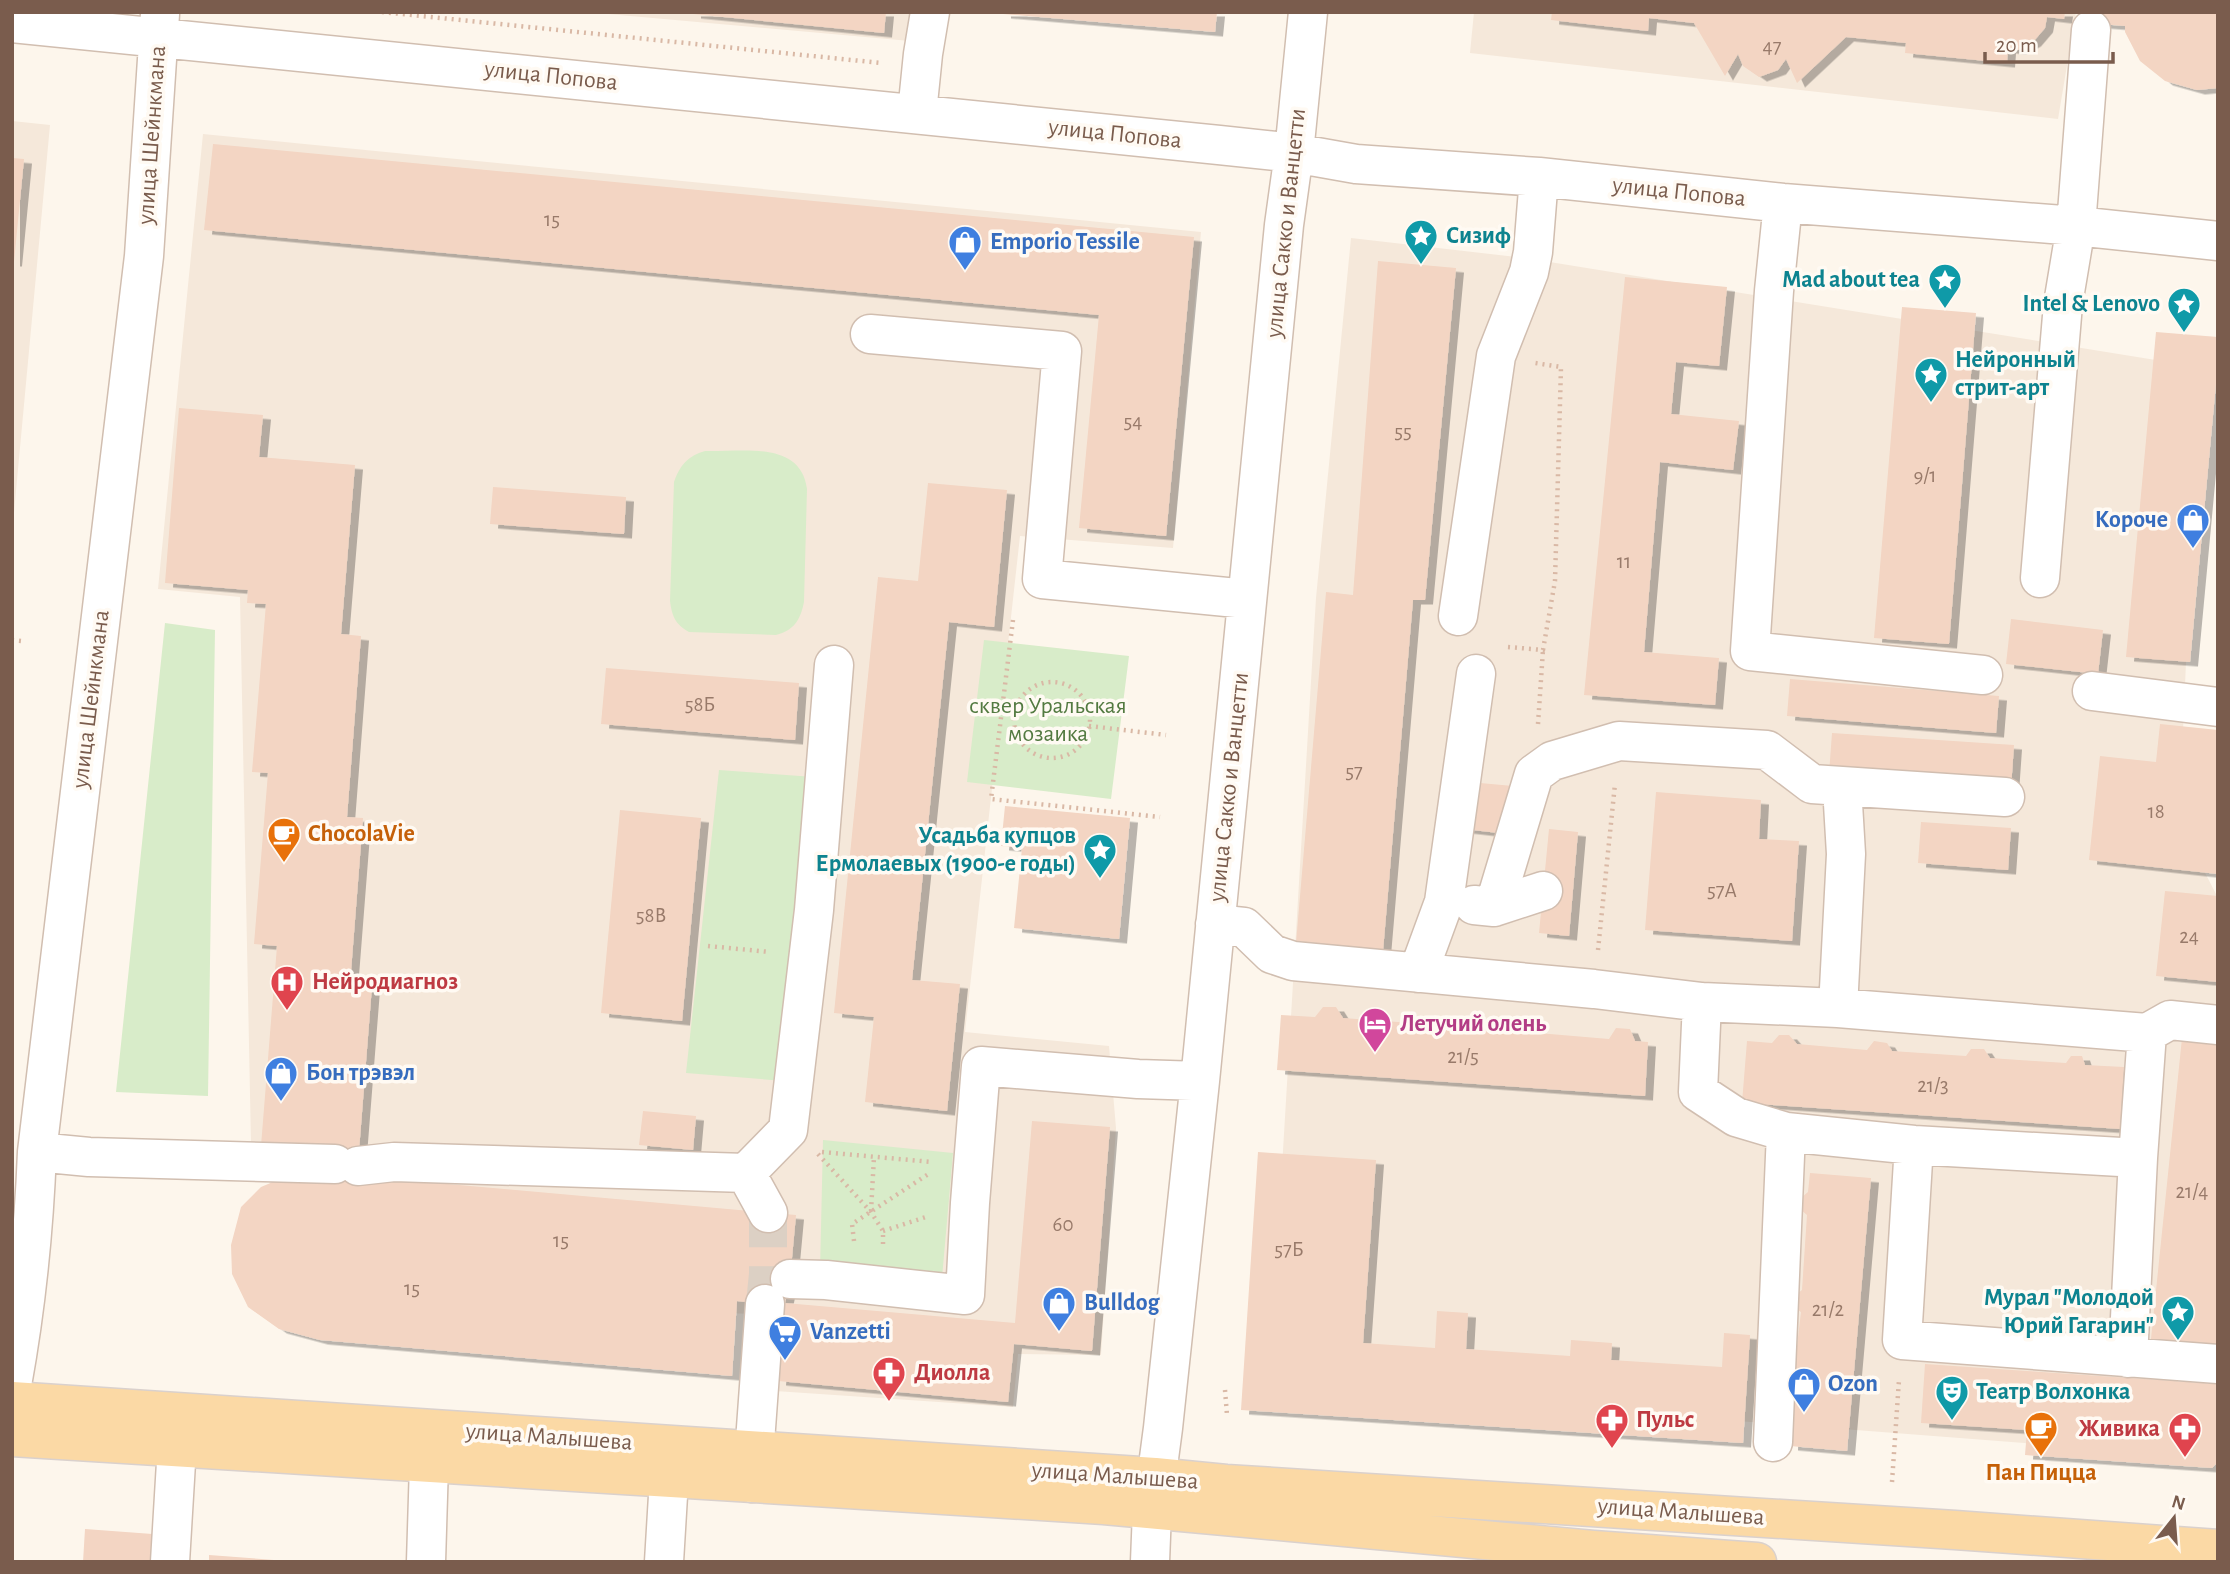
<svg xmlns="http://www.w3.org/2000/svg" width="2230" height="1574" font-family="'Alegreya Sans',sans-serif">
  <defs>
    <filter id="shadow"><feDropShadow dx="8" dy="4.5" stdDeviation="0" flood-color="#0004"/></filter>
  </defs>
  <rect width="100%" height="100%" fill="#fdf6ec"/>
  <!-- residential -->
  <path fill="#f5e8da" d="M586,12H913L910,41Z
    M1474,12H2076L2058,119L1470,53Z
    M12,121L50,125L12,534Z
    M203,134L1201,232L1173,548L1020,536L965,1032L1109,1046L1116,1128L1101,1355L1018,1354L1013,1407L775,1391V1315L726,1313L314,1275L251,1144L240,597L158,589Z
    M1351,238L1525,258L2199,367L2179,822L2218,898V1049L2168,1454L1269,1385L1316,598Z"/>
  <!-- green -->
  <path fill="#d8ecc9" d="M705,451C742,452 801,440 807,489L804,602C800,621 794,630 776,635L689,632C675,624 672,616 670,601L674,482C680,465 688,456 705,451Z
    M165,623L215,630L208,1096L116,1092Z
    M984,640L1129,656L1111,799L967,782Z
    M719,770L814,777L784,1081L686,1073Z
    M823,1140L953,1153L942,1278L820,1271Z"/>
  <!-- building -->
  <path fill="#f3d5c3" filter="url(#shadow)" d="M693,12H886L884,33L693,14Z
    M1003,12H1217L1215,32L1003,14Z
    M1552,12H2065L2064,19L2047,17L2045,28L2033,42L2018,50L2008,49L2007,63L1905,53L1906,43L1846,37L1797,83L1786,59L1778,70L1759,77L1743,66L1738,54L1725,76L1694,23L1649,18L1648,31L1551,20Z
    M2101,12H2218V88L2197,90L2165,81L2140,61L2125,32V26L2100,24Z
    M213,144L1194,237L1166,536L1079,528L1099,315L204,230Z
    M12,158L24,159L14,262H12Z
    M1378,261L1456,268L1425,600H1413L1383,951L1296,943L1326,592L1353,595Z
    M1625,277L1727,287L1719,366L1676,362L1671,414L1739,421L1733,470L1660,462L1644,652L1719,658L1715,705L1584,695Z
    M1902,307L1976,313L1949,644L1874,638Z
    M2156,332L2218,337V362L2190,662L2126,657Z
    M179,408L263,415L259,457L355,465L341,634L361,636L347,817L363,818L350,984L372,986L357,1176L796,1215L790,1279L785,1303L765,1304L737,1301L732,1376L320,1340L279,1329L248,1307L232,1274L231,1245L241,1207L261,1187L280,1179L261,1146L277,946L254,944L268,773L252,772L266,604L247,603L248,590L165,583Z
    M928,483L1007,490L994,627L949,622L912,980L960,984L947,1111L865,1102L874,1017L834,1013L878,577L918,581Z
    M493,487L626,497L624,534L490,524Z
    M2011,619L2103,630L2098,674L2006,664Z
    M606,668L799,683L795,740L601,724Z
    M1790,679L1999,696L1996,733L1787,716Z
    M2160,724L2218,730V874L2089,860L2100,756L2156,762Z
    M1832,733L2014,745L2011,788L1829,774Z
    M1469,782L1513,786L1507,834L1464,829Z
    M1656,792L1761,800L1759,839L1799,841L1792,941L1645,930Z
    M1005,806L1130,818L1119,939L1014,928L1022,848L1001,846Z
    M620,810L701,818L682,1021L601,1013Z
    M1921,822L2011,828L2008,870L1918,863Z
    M1549,829L1578,832L1569,936L1539,933Z
    M2165,891L2218,896V982L2156,976Z
    M1323,1007H1336L1343,1018L1412,1023L1419,1016H1433L1439,1025L1512,1031L1518,1025H1532L1538,1033L1609,1039L1616,1028L1630,1029L1635,1041L1648,1042L1645,1096L1277,1070L1281,1015L1315,1017Z
    M1779,1035H1789L1797,1044L1867,1050L1874,1041L1887,1043L1892,1051L1966,1056L1971,1049H1984L1990,1058L2066,1063L2071,1056H2082L2085,1065L2124,1067L2120,1129L1742,1103L1747,1041L1772,1043Z
    M2182,1038L2218,1042V1347L2151,1339Z
    M643,1111L696,1116L693,1150L639,1145Z
    M1032,1121L1110,1127L1092,1351L1014,1344L1008,1402L778,1381L785,1303L1015,1323Z
    M1258,1152L1376,1160L1363,1343L1435,1348L1437,1311L1468,1313L1466,1349L1570,1356L1571,1340L1612,1343L1611,1360L1722,1367L1724,1333L1750,1335L1743,1443L1241,1410Z
    M1810,1173L1871,1178L1847,1451L1790,1446L1792,1388L1801,1312L1792,1306L1793,1297L1802,1290L1807,1215L1800,1209L1801,1198L1808,1192Z
    M1925,1364L2218,1384V1462L2212,1468L2025,1455L2027,1430L1921,1423Z
    M85,1529L166,1535L164,1562H83Z
    M209,1555L274,1560V1562H209Z"/>
  <g fill="none" stroke-linecap="round" stroke-linejoin="round">
    <!-- minor-tunnel -->
    <path stroke="#dcd0c4" stroke-width="38" stroke-dasharray="38 19" stroke-linecap="butt" d="M765,1304L768,1274V1213"/>
    <defs>
      <path id="minor" d="M12,23L1219,145L1294,153L1356,164L1539,177L1783,203L2076,226L2218,241
        M917,113L923,54L930,12
        M1783,203L1774,291L1750,651L1983,675
        M870,334L1062,351L1042,579L1247,599
        M2040,578L2063,304L2076,226L2091,30
        M1458,616L1496,356L1529,272L1533,252L1539,177
        M2092,691L2218,707
        M1474,905L1494,907L1543,891
        M1494,907L1534,774L1552,761L1619,741L1767,750L1812,784L2005,797
        M1215,924L1244,927L1272,954L1293,961L1594,989L1702,1002L1838,1008L2147,1033
        M1418,973L1444,902L1476,674
        M1702,1002L1698,1092L1736,1117L1786,1132L1914,1145L2138,1158
        M1838,1008L1846,854L1842,787
        M1914,1145L1902,1340L2218,1364
        M37,1152L89,1157L335,1164
        M358,1166L394,1162L746,1173
        M768,1213L746,1173L788,1130L814,910L834,665
        M790,1279L826,1280L965,1295L970,1203L981,1066L1138,1079L1200,1081
        M2128,1358L2138,1158L2147,1033L2170,1020L2218,1025
        M12,1385C26,1308 34,1229 37,1152L144,256L160,14
        M1773,1442L1786,1132
        M752,1483L765,1304
        M170,1562L177,1446
        M426,1562L429,1464
        M664,1562L669,1479
        M1150,1562L1152,1511L1163,1428L1200,1081L1284,225L1294,153L1308,12"/>
      <path id="major" d="M12,1401L1155,1477L1226,1484L1955,1530L2218,1549
        M12,1437L1104,1505L1593,1550L1757,1562"/>
    </defs>
    <!-- minor casing -->
    <use href="#minor" stroke="#d1beb0" stroke-width="41"/>
    <!-- major casing -->
    <use href="#major" stroke="#dad1cd" stroke-width="41"/>
    <!-- path -->
    <path stroke="#d9b8a5" stroke-width="4.5" stroke-dasharray="2 5" stroke-linecap="butt" d="M382,12L881,63
      M1013,620L991,799L1160,817
      M12,640L22,641
      M1508,647L1543,650L1555,581L1561,367L1535,363
      M1014 720a38 38 0 1 1 76 0a38 38 0 1 1-76 0Z
      M1538,724L1543,650
      M1089,726L1166,735
      M708,946L770,952
      M1598,950L1615,784
      M822,1152L932,1162
      M818,1154L871,1212L883,1231V1247
      M871,1211L874,1157
      M883,1231L929,1216
      M854,1241L852,1224L930,1173
      M1225,1390L1227,1415
      M1892,1482L1899,1380"/>
    <!-- minor -->
    <use href="#minor" stroke="#fff" stroke-width="38"/>
    <!-- major -->
    <use href="#major" stroke="#fbd9a5" stroke-width="38"/>
  </g>
  <!-- icons -->
  <defs>
    <symbol id="sight-pin" viewBox="-11 -11 22 30"><path d="M0 17L-7.5 6A9.5 9.5 0 1 1 7.5 6Z" fill="#0f9aa8" stroke="#fffaf3"/><path d="M0-6L1.8-2.2L6-1.7L2.9 1.2L3.7 5.4L0 3.3L-3.7 5.4L-2.9 1.2L-6-1.7L-1.8-2.2Z" fill="#fff"/></symbol>
    <symbol id="shop-pin" viewBox="-11 -11 22 30"><path d="M0 17L-7.5 6A9.5 9.5 0 1 1 7.5 6Z" fill="#3f7fe0" stroke="#fffaf3"/><path d="M-5-2.5h2.3a2.7 3.5 0 0 1 5.4 0H5L5.5 6h-11ZM-1.5-2.5h3a1.5 2.3 0 0 0-3 0Z" fill="#fff"/></symbol>
    <symbol id="cafe-pin" viewBox="-11 -11 22 30"><path d="M0 17L-7.5 6A9.5 9.5 0 1 1 7.5 6Z" fill="#e8710a" stroke="#fffaf3"/><path d="M-5.5-4.5H6V0H3Q3 3.5 0 3.5H-2.5Q-5.5 3.5-5.5 0ZM3-3.2v2h1.7v-2ZM-6 4.5H4V6H-6Z" fill="#fff"/></symbol>
    <symbol id="hospital-pin" viewBox="-11 -11 22 30"><path d="M0 17L-7.5 6A9.5 9.5 0 1 1 7.5 6Z" fill="#e0444e" stroke="#fffaf3"/><path d="M-5-5h3v3.5h4V-5h3V5h-3V1.5h-4V5h-3Z" fill="#fff"/></symbol>
    <symbol id="hotel-pin" viewBox="-11 -11 22 30"><path d="M0 17L-7.5 6A9.5 9.5 0 1 1 7.5 6Z" fill="#d1479c" stroke="#fffaf3"/><path d="M-6-4.5h1.5V1H6V5H4.5V3h-9V5H-6ZM-4 0a1.8 1.8 0 1 1 3.6 0ZM.5 0V-2.5h3Q6-2.5 6 0Z" fill="#fff"/></symbol>
    <symbol id="supermarket-pin" viewBox="-11 -11 22 30"><path d="M0 17L-7.5 6A9.5 9.5 0 1 1 7.5 6Z" fill="#3f7fe0" stroke="#fffaf3"/><path d="M-6-5.5h2.5l.6 2H6L4.5 2H-2.5L-4.4-4H-6ZM-1.5 3.2a1.3 1.3 0 1 0 .1 0ZM3 3.2a1.3 1.3 0 1 0 .1 0Z" fill="#fff"/></symbol>
    <symbol id="pharmacy-pin" viewBox="-11 -11 22 30"><path d="M0 17L-7.5 6A9.5 9.5 0 1 1 7.5 6Z" fill="#e0444e" stroke="#fffaf3"/><path d="M-2-6h4v4h4v4h-4v4h-4v-4h-4v-4h4Z" fill="#fff"/></symbol>
    <symbol id="theatre-pin" viewBox="-11 -11 22 30"><path d="M0 17L-7.5 6A9.5 9.5 0 1 1 7.5 6Z" fill="#0f9aa8" stroke="#fffaf3"/><path d="M-5-5.5Q0-4 5-5.5V0Q5 5 0 6Q-5 5-5 0ZM-3.3-2.5H-1v1.5H-3.3ZM1-2.5H3.3v1.5H1ZM-2.8 1Q0 5.5 2.8 1Z" fill="#fff"/></symbol>
  </defs>
  <g fill-rule="evenodd">
    <use href="#sight-pin" x="1402" y="217" width="38" height="52"/>
    <use href="#shop-pin" x="946" y="223" width="38" height="52"/>
    <use href="#sight-pin" x="1926" y="261" width="38" height="52"/>
    <use href="#sight-pin" x="2165" y="285" width="38" height="52"/>
    <use href="#sight-pin" x="1912" y="355" width="38" height="52"/>
    <use href="#shop-pin" x="2174" y="501" width="38" height="52"/>
    <use href="#cafe-pin" x="265" y="815" width="38" height="52"/>
    <use href="#sight-pin" x="1081" y="831" width="38" height="52"/>
    <use href="#hospital-pin" x="268" y="963" width="38" height="52"/>
    <use href="#hotel-pin" x="1356" y="1005" width="38" height="52"/>
    <use href="#shop-pin" x="262" y="1054" width="38" height="52"/>
    <use href="#shop-pin" x="1040" y="1284" width="38" height="52"/>
    <use href="#sight-pin" x="2159" y="1293" width="38" height="52"/>
    <use href="#supermarket-pin" x="766" y="1313" width="38" height="52"/>
    <use href="#pharmacy-pin" x="870" y="1354" width="38" height="52"/>
    <use href="#shop-pin" x="1785" y="1365" width="38" height="52"/>
    <use href="#theatre-pin" x="1933" y="1373" width="38" height="52"/>
    <use href="#pharmacy-pin" x="1593" y="1401" width="38" height="52"/>
    <use href="#cafe-pin" x="2022" y="1409" width="38" height="52"/>
    <use href="#pharmacy-pin" x="2166" y="1410" width="38" height="52"/>
  </g>
  <g text-anchor="middle" dominant-baseline="central" stroke-width="7" stroke-linejoin="round" paint-order="stroke">
    <!-- number labels -->
    <g font-size="21" fill="#987a6a">
      <text x="1772" y="46">47</text>
      <text x="552" y="219">15</text>
      <text x="1133" y="421">54</text>
      <text x="1403" y="431">55</text>
      <text x="1925" y="475">9/1</text>
      <text x="1624" y="561">11</text>
      <text x="700" y="704">58Б</text>
      <text x="1354" y="771">57</text>
      <text x="2156" y="811">18</text>
      <text x="1722" y="890">57А</text>
      <text x="651" y="915">58В</text>
      <text x="2189" y="936">24</text>
      <text x="1463" y="1056">21/5</text>
      <text x="1933" y="1085">21/3</text>
      <text x="2192" y="1191">21/4</text>
      <text x="1063" y="1224">60</text>
      <text x="561" y="1240">15</text>
      <text x="1289" y="1249">57Б</text>
      <text x="412" y="1288">15</text>
      <text x="1828" y="1309">21/2</text>
    </g>
    <!-- street labels -->
    <g font-size="24" fill="#7a5c4d" stroke="#fffaf3">
      <text transform="translate(551 76) rotate(6)">улица Попова</text>
      <text transform="translate(1115 134) rotate(6)">улица Попова</text>
      <text transform="translate(152 135) rotate(-86)">улица Шейнкмана</text>
      <text transform="translate(1679 192) rotate(6)">улица Попова</text>
      <text transform="translate(1286 223) rotate(-84)">улица Сакко и Ванцетти</text>
      <text transform="translate(91 699) rotate(-83)">улица Шейнкмана</text>
      <text transform="translate(1229 787) rotate(-84)">улица Сакко и Ванцетти</text>
      <text transform="translate(549 1437) rotate(4)">улица Малышева</text>
      <text transform="translate(1115 1476) rotate(4)">улица Малышева</text>
      <text transform="translate(1681 1512) rotate(4)">улица Малышева</text>
    </g>
    <!-- culture labels -->
    <g font-size="24" font-weight="bold" fill="#0d838f" stroke="#fffaf3" text-anchor="end">
      <text x="1446" y="236" text-anchor="start">Сизиф</text>
      <text x="1920" y="280">Mad about tea</text>
      <text x="2160" y="304">Intel &amp; Lenovo</text>
      <text x="1955" y="360" text-anchor="start">Нейронный<tspan x="1955" dy="28">стрит-арт</tspan></text>
      <text x="1076" y="836">Усадьба купцов<tspan x="1076" dy="28">Ермолаевых (1900-е годы)</tspan></text>
      <text x="2154" y="1298">Мурал "Молодой<tspan x="2154" dy="28">Юрий Гагарин"</tspan></text>
      <text x="1976" y="1392" text-anchor="start">Театр Волхонка</text>
    </g>
    <!-- shop labels -->
    <g font-size="24" font-weight="bold" fill="#366cbe" stroke="#fffaf3" text-anchor="start">
      <text x="990" y="242">Emporio Tessile</text>
      <text x="2168" y="520" text-anchor="end">Короче</text>
      <text x="306" y="1073">Бон трэвэл</text>
      <text x="1084" y="1303">Bulldog</text>
      <text x="810" y="1332">Vanzetti</text>
      <text x="1828" y="1384">Ozon</text>
    </g>
    <!-- park labels -->
    <g font-size="24" fill="#537a41" stroke="#fffaf3">
      <text x="1048" y="706">сквер Уральская<tspan x="1048" dy="28">мозаика</tspan></text>
    </g>
    <!-- food labels -->
    <g font-size="24" font-weight="bold" fill="#c56008" stroke="#fffaf3" text-anchor="start">
      <text x="308" y="834">ChocolaVie</text>
      <text x="2041" y="1473" text-anchor="middle">Пан Пицца</text>
    </g>
    <!-- health labels -->
    <g font-size="24" font-weight="bold" fill="#be3a42" stroke="#fffaf3" text-anchor="start">
      <text x="312" y="982">Нейродиагноз</text>
      <text x="914" y="1373">Диолла</text>
      <text x="1636" y="1420">Пульс</text>
      <text x="2160" y="1429" text-anchor="end">Живика</text>
    </g>
    <!-- hotel labels -->
    <g font-size="24" font-weight="bold" fill="#b23c85" stroke="#fffaf3" text-anchor="start">
      <text x="1400" y="1024">Летучий олень</text>
    </g>
  </g>
  <!-- border -->
  <rect width="2230" height="1574" fill="none" stroke="#7a5c4d" stroke-width="28"/>
  <!-- north arrow -->
  <g transform="translate(2174 1518) rotate(17)" stroke="#fffaf3" stroke-width="5" paint-order="stroke">
  <path d="M0-5L12 26L0 18L-12 26Z" fill="#7a5c4d"/>
  <text y="-10" font-size="19" font-weight="bold" text-anchor="middle" fill="#7a5c4d">N</text>
  </g>
  <!-- scale -->
  <path d="M1985 52v10h128v-10" fill="none" stroke="#7a5c4d" stroke-width="3.5"/>
  <text x="1996" y="52" font-size="21" fill="#7a5c4d" stroke="#fffaf3" stroke-width="5" paint-order="stroke">20 m</text>
</svg>
